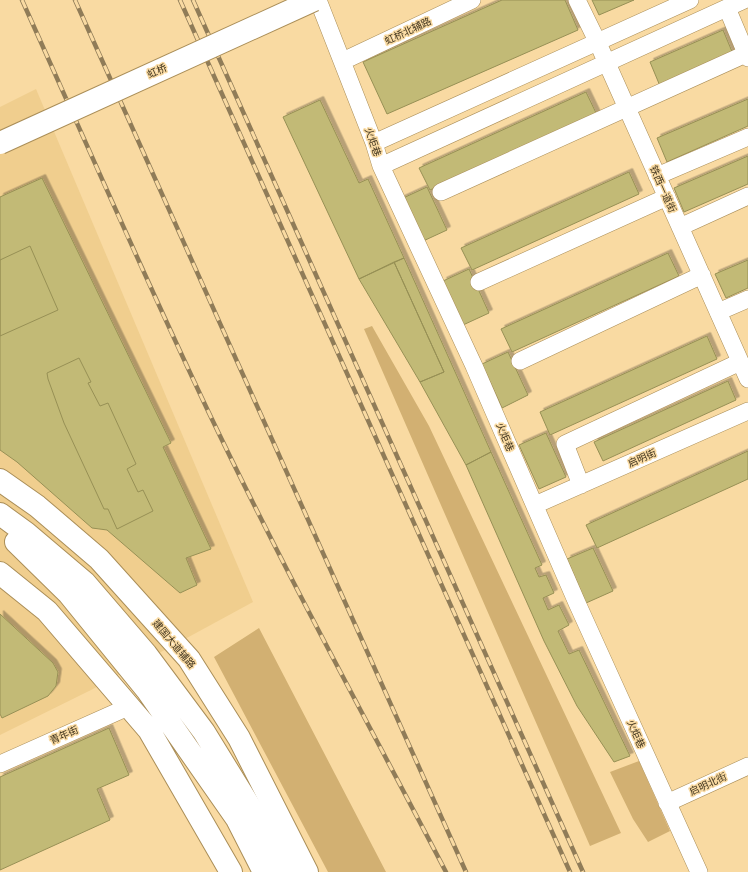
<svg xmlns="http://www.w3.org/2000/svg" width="748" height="872" font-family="Figtree,'Noto Sans SC',sans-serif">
  <defs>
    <filter id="shadow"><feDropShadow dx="3.5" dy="-3.5" stdDeviation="0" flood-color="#0004"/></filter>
  </defs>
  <rect width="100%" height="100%" fill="#f9daa2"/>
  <!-- built -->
  <path fill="#f0ce8e" d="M36,89L253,602L91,690L0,735V107Z"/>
  <!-- green -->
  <path fill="#d2b072" d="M372,326L429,426L621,833L590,846L364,329Z
    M259,628L386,872H328L214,657Z
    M639,761L670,831L648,842L633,819L610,772Z"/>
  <!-- building -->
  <path fill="#c2ba76" stroke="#979055" filter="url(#shadow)" d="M502,0H565L578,30L387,114L363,62Z
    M592,0H634L599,15Z
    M723,30L733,54L660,86L650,62Z
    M586,92L597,115L430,190L419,168Z
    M748,99V126L667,162L657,138Z
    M320,100L359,183L368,179L404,258L359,279L283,117Z
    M748,156V184L684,212L674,188Z
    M629,172L639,194L472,270L461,248Z
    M42,178L171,443L163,447L211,549L186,558L197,585L180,593L107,530L92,528L17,462L0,450V197Z
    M427,187L447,230L421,242L401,199Z
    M30,246L58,310L0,336V260Z
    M668,253L679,276L512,352L501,329Z
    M404,258L491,452L466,465L420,382L444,372L394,262Z
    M748,260V288L726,298L715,274Z
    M394,262L444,372L420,382L359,279Z
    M469,269L489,313L463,325L443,281Z
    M707,336L717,359L550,435L540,412Z
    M508,352L528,395L502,408L482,364Z
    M79,358L91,382L88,383L100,406L108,403L136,464L127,469L138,492L143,490L153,511L117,529L108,509H104L64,423L48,379L47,373Z
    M728,381L736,400L603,461L594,442Z
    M546,433L566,477L539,489L519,445Z
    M748,451V479L597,548L586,525Z
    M491,452L542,565L535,568L539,577L546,575L554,593L543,598L548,610L559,605L569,625L558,631L569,654L579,650L630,756L614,762L577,706L544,641L466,465Z
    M593,548L613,591L586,603L567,559Z
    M0,614L53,663L58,672L56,686L48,696L2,718L0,714Z
    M109,728L129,775L97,789L110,820L0,870V777Z"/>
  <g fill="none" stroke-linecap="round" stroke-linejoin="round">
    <defs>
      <path id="minor" d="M318,0L374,143L381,166L474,366L577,603L699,872
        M577,0L597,41L748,379
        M727,8L748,58
        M343,61L472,0
        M374,143L690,0
        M381,166L744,0
        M657,176L748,137
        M441,192L748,53
        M680,227L748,196
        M479,282L667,197
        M718,312L748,299
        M520,361L702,275
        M581,485L565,444L740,362
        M535,505L748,411
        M0,764L128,707
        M667,803L748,766"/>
      <path id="major" d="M0,480L37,506L99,559L189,659L239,738L307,872"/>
      <path id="highway" d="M0,514L26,533L85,583L146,654L204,732L252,810L285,872
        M16,542L69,594L147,690L237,819L264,872
        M0,573L47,611L149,730L231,872"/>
    </defs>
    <!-- minor casing -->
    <use href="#minor" stroke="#aa8e58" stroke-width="18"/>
    <!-- major casing -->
    <use href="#major" stroke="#aa8e58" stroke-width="24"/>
    <!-- highway casing -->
    <use href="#highway" stroke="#aa8e58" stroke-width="24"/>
    <!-- minor -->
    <use href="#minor" stroke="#fff" stroke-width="17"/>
    <!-- major -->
    <use href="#major" stroke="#fff" stroke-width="22"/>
    <!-- highway -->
    <use href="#highway" stroke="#fff" stroke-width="22"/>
    <defs>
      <path id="rail" d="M22,0C84,138 144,276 209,413C283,568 366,719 446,872
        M75,0L466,872
        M180,0L570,872
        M193,0L583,872"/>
    </defs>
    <!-- rail casing -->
    <use href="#rail" stroke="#907c58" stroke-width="4.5"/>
    <!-- rail -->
    <use href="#rail" stroke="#f9daa2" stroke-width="3" stroke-dasharray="9" stroke-linecap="butt"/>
    <defs>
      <path id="major-bridge" d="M0,143L314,0"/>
    </defs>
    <!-- major-bridge casing -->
    <use href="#major-bridge" stroke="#aa8e58" stroke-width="24" stroke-linecap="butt"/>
    <!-- major-bridge -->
    <use href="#major-bridge" stroke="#fff" stroke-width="22"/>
  </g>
  <g text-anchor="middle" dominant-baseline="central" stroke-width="3" stroke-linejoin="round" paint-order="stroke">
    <!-- street labels -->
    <g font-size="10" fill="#423620" stroke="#f9daa2">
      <text transform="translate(408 31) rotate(-25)">虹桥北辅路</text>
      <text transform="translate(157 71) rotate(-24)">虹桥</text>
      <text transform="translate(373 142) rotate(71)">火炬巷</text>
      <text transform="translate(663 189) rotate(66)">铁西一道街</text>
      <text transform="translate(505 437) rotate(67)">火炬巷</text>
      <text transform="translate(642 458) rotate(-24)">启明街</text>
      <text transform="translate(174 644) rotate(50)">建国大道辅路</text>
      <text transform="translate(636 734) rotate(66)">火炬巷</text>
      <text transform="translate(64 735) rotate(-24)">青年街</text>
      <text transform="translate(708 784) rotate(-25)">启明北街</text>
    </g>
  </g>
</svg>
